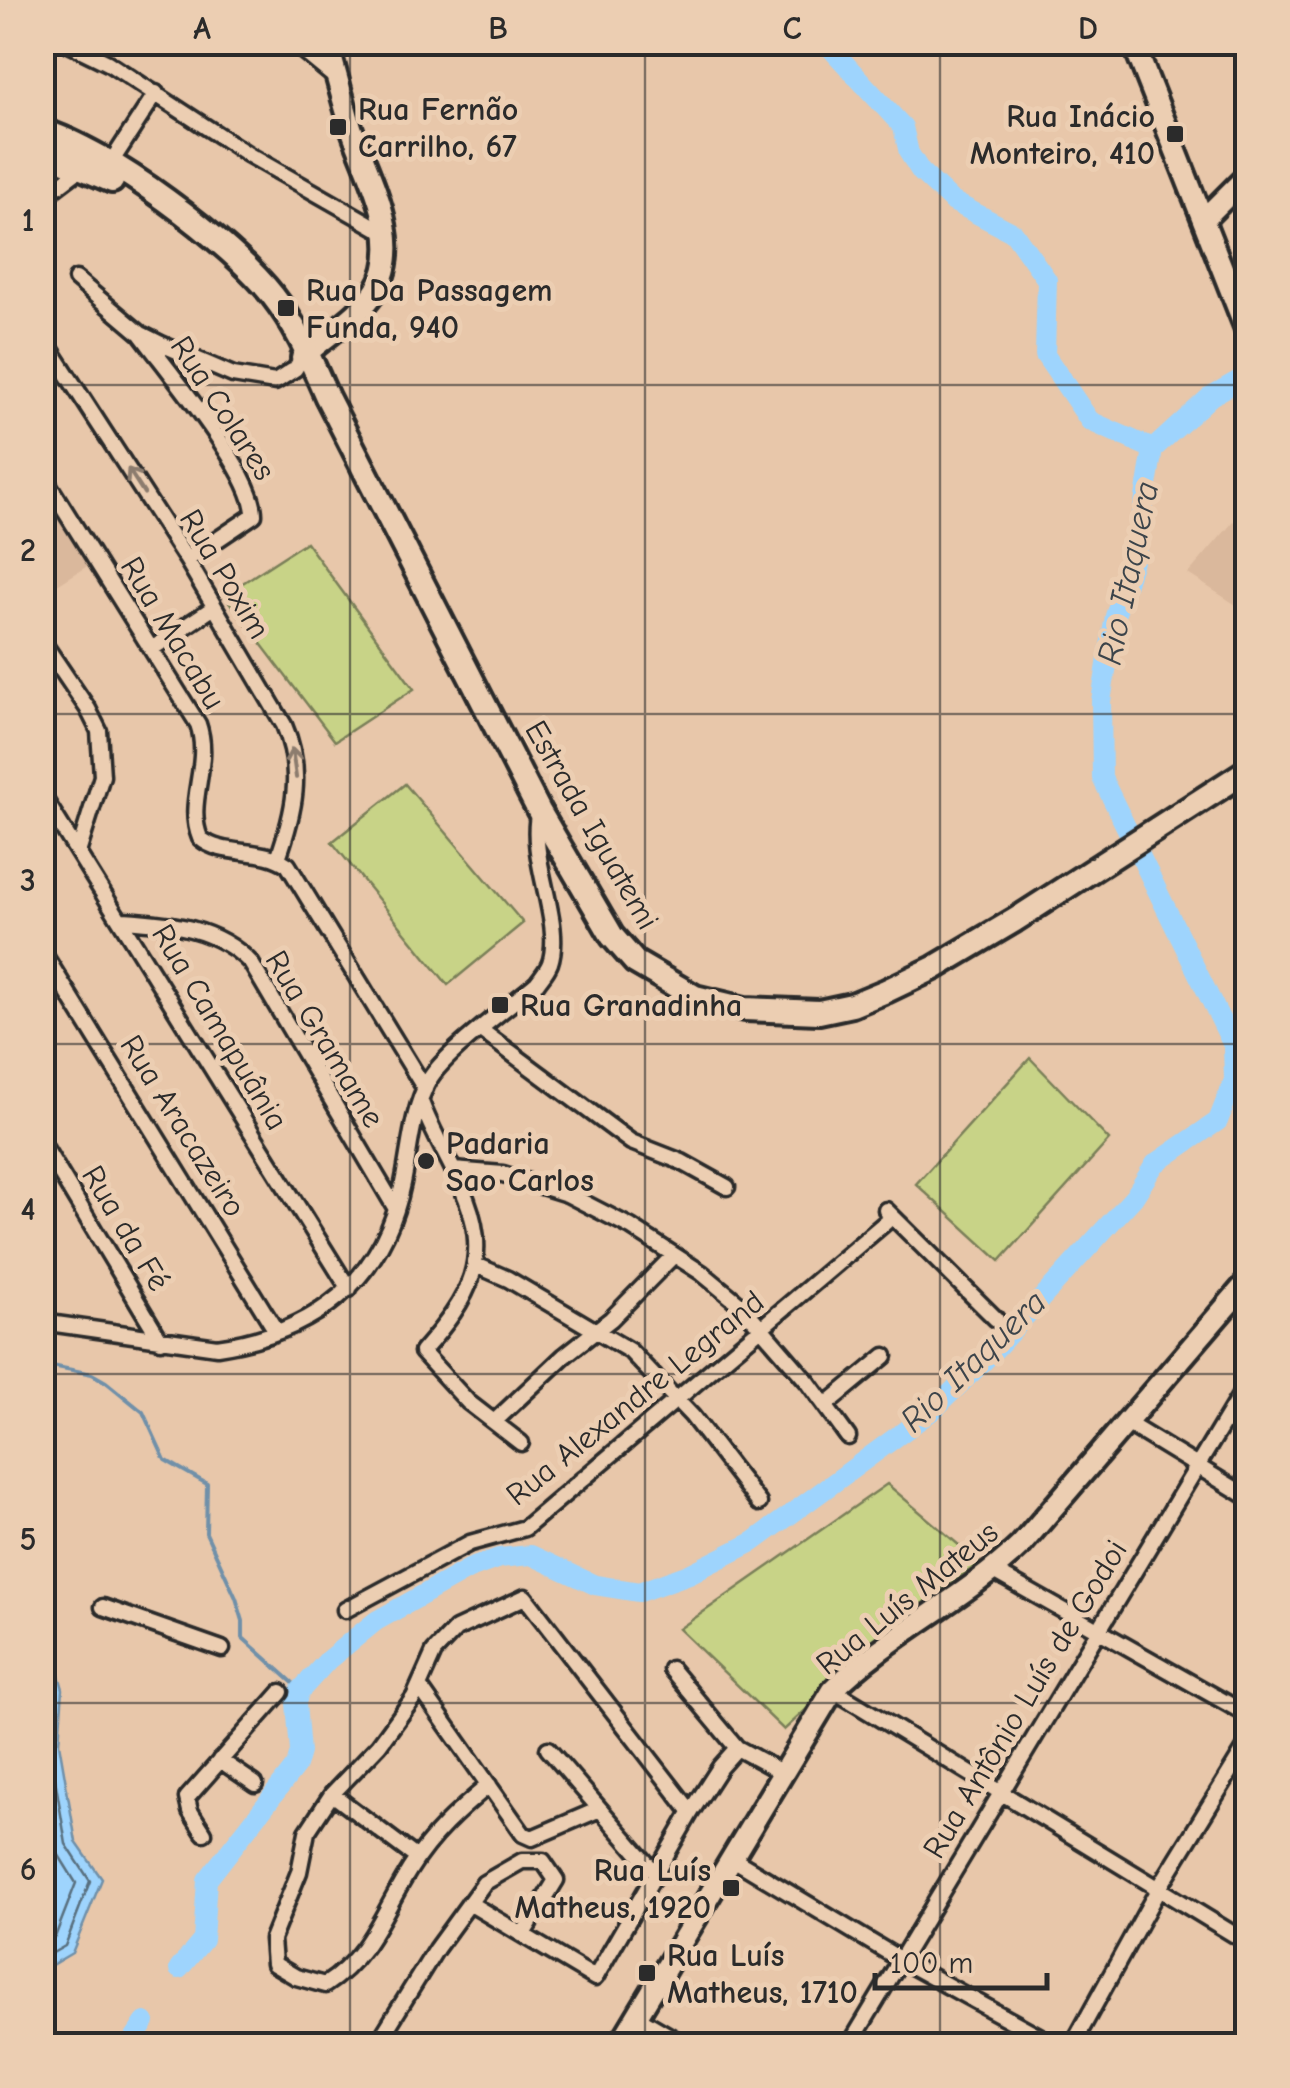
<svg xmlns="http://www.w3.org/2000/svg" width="1290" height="2088" font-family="'Comic Neue',sans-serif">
  <rect width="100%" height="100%" fill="#e8c7aa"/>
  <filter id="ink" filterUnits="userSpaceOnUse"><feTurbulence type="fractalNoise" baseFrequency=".01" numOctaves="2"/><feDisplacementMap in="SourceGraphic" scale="20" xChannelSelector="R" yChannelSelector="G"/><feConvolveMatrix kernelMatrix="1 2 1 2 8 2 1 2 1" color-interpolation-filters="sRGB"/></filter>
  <g filter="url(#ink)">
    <!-- built -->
    <path fill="#dab89c" d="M49,496L89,565L43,594V499Z
      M1247,506V612L1188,574Z"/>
    <!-- green -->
    <path fill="#c8d387" stroke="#7a7f59" stroke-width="2.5" d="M306,542L414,689L335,741L224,595Z
      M405,784L523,923L448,985L332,842Z
      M1030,1058L1109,1140L1000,1261L916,1184Z
      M887,1484L980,1563L916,1608L784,1730L679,1629Z"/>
    <!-- water -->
    <path fill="#9ed4fd" stroke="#7090a9" stroke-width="2.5" d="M43,1661H46L58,1672L63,1689L59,1743L76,1842L102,1879L72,1953L43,1970Z"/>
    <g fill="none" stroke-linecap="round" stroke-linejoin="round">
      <!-- shore -->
      <path stroke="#596f7f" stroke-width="2.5" d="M42,1671L50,1678L53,1690L49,1743L66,1844L90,1881L65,1946L42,1959
        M42,1780L55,1849L76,1883L55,1937L42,1944"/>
      <!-- stream -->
      <path stroke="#7090a9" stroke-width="4" d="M42,1364L92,1374L106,1382L143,1412L165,1460L207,1484L206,1533L236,1598L243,1621V1638L301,1690"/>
      <!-- river -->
      <path stroke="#9ed4fd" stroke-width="20" d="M825,42L903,127L909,153L921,172L952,201L1014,233L1047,280L1045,355L1090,421L1153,449
        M1153,449L1211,396L1248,375
        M179,1969L203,1940L207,1880L296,1766L300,1752L296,1703L299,1692L328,1660L376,1621L469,1569L499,1558L531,1555L595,1585L639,1592L689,1574L753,1542L933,1410L989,1356L1134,1197L1155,1164L1218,1121L1234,1080L1233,1045L1102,778L1101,701L1115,616L1136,552L1153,449
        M129,2046L145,2022"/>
      <defs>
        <path id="street" d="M65,42L108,63L249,155L386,233
          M292,42L337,79
          M110,164L156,93
          M42,198L83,167
          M76,279L141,334L161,344L233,375L275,382L295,369L302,358
          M141,334C168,371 255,474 254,515L187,560
          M42,336L187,560L284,725C304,771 294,813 278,858
          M42,474L198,724C212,764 185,802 200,838C223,858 262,846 288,865L425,1089
          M42,641L88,709L99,731L102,776L78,853
          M153,648L213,608
          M42,795L349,1289
          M123,920C169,923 217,927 251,963L396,1209
          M42,951L276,1331
          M482,1031L631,1142L682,1162L727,1187
          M421,1102C432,1132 448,1157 461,1186C494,1259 470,1297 422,1352L468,1402L521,1443
          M42,1143L161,1341
          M453,1170L503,1174L567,1194L631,1227L702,1273L742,1306L808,1382L848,1437
          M886,1210L996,1319
          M476,1265L508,1279L630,1351L692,1416L759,1503
          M42,1322L217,1347C314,1333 383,1281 403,1183C410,1150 412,1110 429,1080C445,1052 510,1006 537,983C541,977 547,971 550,963C564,921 527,858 539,811
          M826,1405L885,1356
          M495,1421L564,1356L611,1319L674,1255
          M1125,1422L1248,1497
          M993,1571L1248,1715
          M103,1607L222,1649
          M345,1610L470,1543L525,1528L886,1222
          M671,1669L737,1748L783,1773
          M419,1686L523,1834L532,1838L600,1809
          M833,1690L1248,1943
          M548,1749L657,1875
          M220,1760L255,1784
          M489,1785C459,1810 431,1835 410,1869C383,1912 369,1957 325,1985L296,1977L274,1964L272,1939L299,1872L307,1832L332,1794L379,1745L414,1697L434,1652L456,1629L525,1597L691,1812
          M332,1794L417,1858
          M204,1833L190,1811L187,1798L281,1692
          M733,1859L901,1960L1057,2046
          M469,1903L595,1978L691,1812L720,1767L737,1748
          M637,2017L687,2046
          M376,2046L436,1949L484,1883L522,1861H543L556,1880L523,1934
          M849,2046L1248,1382
          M1072,2046L1159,1888L1248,1743"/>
        <path id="secondary" d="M1133,42L1248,334
          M1204,219L1248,175
          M302,358C326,334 358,319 376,290C406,242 369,178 353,133C343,103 336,72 327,42
          M619,2046L833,1690C889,1634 964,1600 1021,1545L1248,1281"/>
        <path id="primary" d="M42,131C107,149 232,243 273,296C298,328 311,361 327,397L539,811L612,936L635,962L695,997L745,1009L819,1012L852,1005L886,991L934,968L1015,920L1248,770
          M42,151L112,181"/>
      </defs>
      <!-- street casing -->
      <use href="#street" stroke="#2b2b2b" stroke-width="21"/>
      <!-- secondary casing -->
      <use href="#secondary" stroke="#2b2b2b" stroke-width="28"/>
      <!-- primary casing -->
      <use href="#primary" stroke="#2b2b2b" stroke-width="30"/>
      <!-- street -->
      <use href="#street" stroke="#ecceb2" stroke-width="14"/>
      <!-- secondary -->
      <use href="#secondary" stroke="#ecceb2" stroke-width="20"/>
      <!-- primary -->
      <use href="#primary" stroke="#ecceb2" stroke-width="22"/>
    </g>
    <!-- one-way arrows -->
    <defs><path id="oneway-shaft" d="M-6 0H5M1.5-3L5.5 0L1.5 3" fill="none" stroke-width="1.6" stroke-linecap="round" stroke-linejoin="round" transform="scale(2.5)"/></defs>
    <g stroke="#8c7c6e">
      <use href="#oneway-shaft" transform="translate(136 481) rotate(-123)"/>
      <use href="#oneway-shaft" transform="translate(294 763) rotate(-98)"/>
    </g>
  </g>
  <!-- grid -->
  <path fill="none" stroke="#2b2b2b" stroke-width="2.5" stroke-opacity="0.55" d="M350,42V2046M645,42V2046M940,42V2046M42,385H1248M42,714H1248M42,1044H1248M42,1374H1248M42,1703H1248"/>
  <!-- markers -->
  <g fill="#2b2b2b" stroke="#ecceb2" stroke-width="4">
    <rect x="328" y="117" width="20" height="20" rx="5"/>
    <rect x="1165" y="124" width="20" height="20" rx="5"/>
    <rect x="276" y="298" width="20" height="20" rx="5"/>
    <rect x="490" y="995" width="20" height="20" rx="5"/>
    <circle cx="426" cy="1161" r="10"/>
    <rect x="721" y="1878" width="20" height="20" rx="5"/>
    <rect x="637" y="1963" width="20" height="20" rx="5"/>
  </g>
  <g text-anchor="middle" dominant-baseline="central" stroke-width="10" stroke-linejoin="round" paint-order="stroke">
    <!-- poi labels -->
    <g font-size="32" font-weight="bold" fill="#2b2b2b" stroke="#ecceb2" text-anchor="start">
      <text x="358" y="109">Rua Fernão<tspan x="358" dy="37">Carrilho, 67</tspan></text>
      <text x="1155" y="116" text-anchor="end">Rua Inácio<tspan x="1155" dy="37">Monteiro, 410</tspan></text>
      <text x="306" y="290">Rua Da Passagem<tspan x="306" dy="37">Funda, 940</tspan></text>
      <text x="520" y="1005">Rua Granadinha</text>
      <text x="446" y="1143">Padaria<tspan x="446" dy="37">Sao Carlos</tspan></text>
      <text x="711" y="1870" text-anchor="end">Rua Luís<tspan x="711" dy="37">Matheus, 1920</tspan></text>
      <text x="667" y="1955">Rua Luís<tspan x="667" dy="37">Matheus, 1710</tspan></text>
    </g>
    <!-- street labels -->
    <g font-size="32" fill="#2b2b2b" stroke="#ecceb2">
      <text transform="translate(223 408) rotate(57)">Rua Colares</text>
      <text transform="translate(225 574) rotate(59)">Rua Poxim</text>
      <text transform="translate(173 633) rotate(59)">Rua Macabu</text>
      <text transform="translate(592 825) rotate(60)">Estrada Iguatemi</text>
      <text transform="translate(220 1027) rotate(59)">Rua Camapuânia</text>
      <text transform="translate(325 1039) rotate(59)">Rua Gramame</text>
      <text transform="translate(183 1126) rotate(58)">Rua Aracazeiro</text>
      <text transform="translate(126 1228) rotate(59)">Rua da Fé</text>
      <text transform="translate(635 1398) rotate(-39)">Rua Alexandre Legrand</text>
      <text transform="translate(907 1598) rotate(-39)">Rua Luís Mateus</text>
      <text transform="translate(1025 1699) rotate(-59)">Rua Antônio Luís de Godoi</text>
    </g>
    <!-- water labels -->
    <g font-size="35" font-style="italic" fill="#3c444a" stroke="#ecceb2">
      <text transform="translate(1128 573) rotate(-78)">Rio Itaquera</text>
      <text transform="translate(973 1361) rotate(-44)">Rio Itaquera</text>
    </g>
  </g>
  <!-- margin -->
  <rect width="1290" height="2088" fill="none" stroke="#ecceb2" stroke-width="110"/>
  <!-- scale -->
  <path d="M875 1973v15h172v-15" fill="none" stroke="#2b2b2b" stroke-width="5"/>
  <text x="890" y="1973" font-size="30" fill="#2b2b2b" stroke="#ecceb2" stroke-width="8" paint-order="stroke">100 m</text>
  <rect x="55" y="55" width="1180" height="1978" fill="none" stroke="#2b2b2b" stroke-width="4"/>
  <g font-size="32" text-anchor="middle" font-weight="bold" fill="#2b2b2b">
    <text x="202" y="39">A</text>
    <text x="498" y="39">B</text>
    <text x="792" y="39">C</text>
    <text x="1088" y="39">D</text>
    <text x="28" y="231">1</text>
    <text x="28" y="561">2</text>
    <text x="28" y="891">3</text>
    <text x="28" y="1220">4</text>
    <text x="28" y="1550">5</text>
    <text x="28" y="1880">6</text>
  </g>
</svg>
